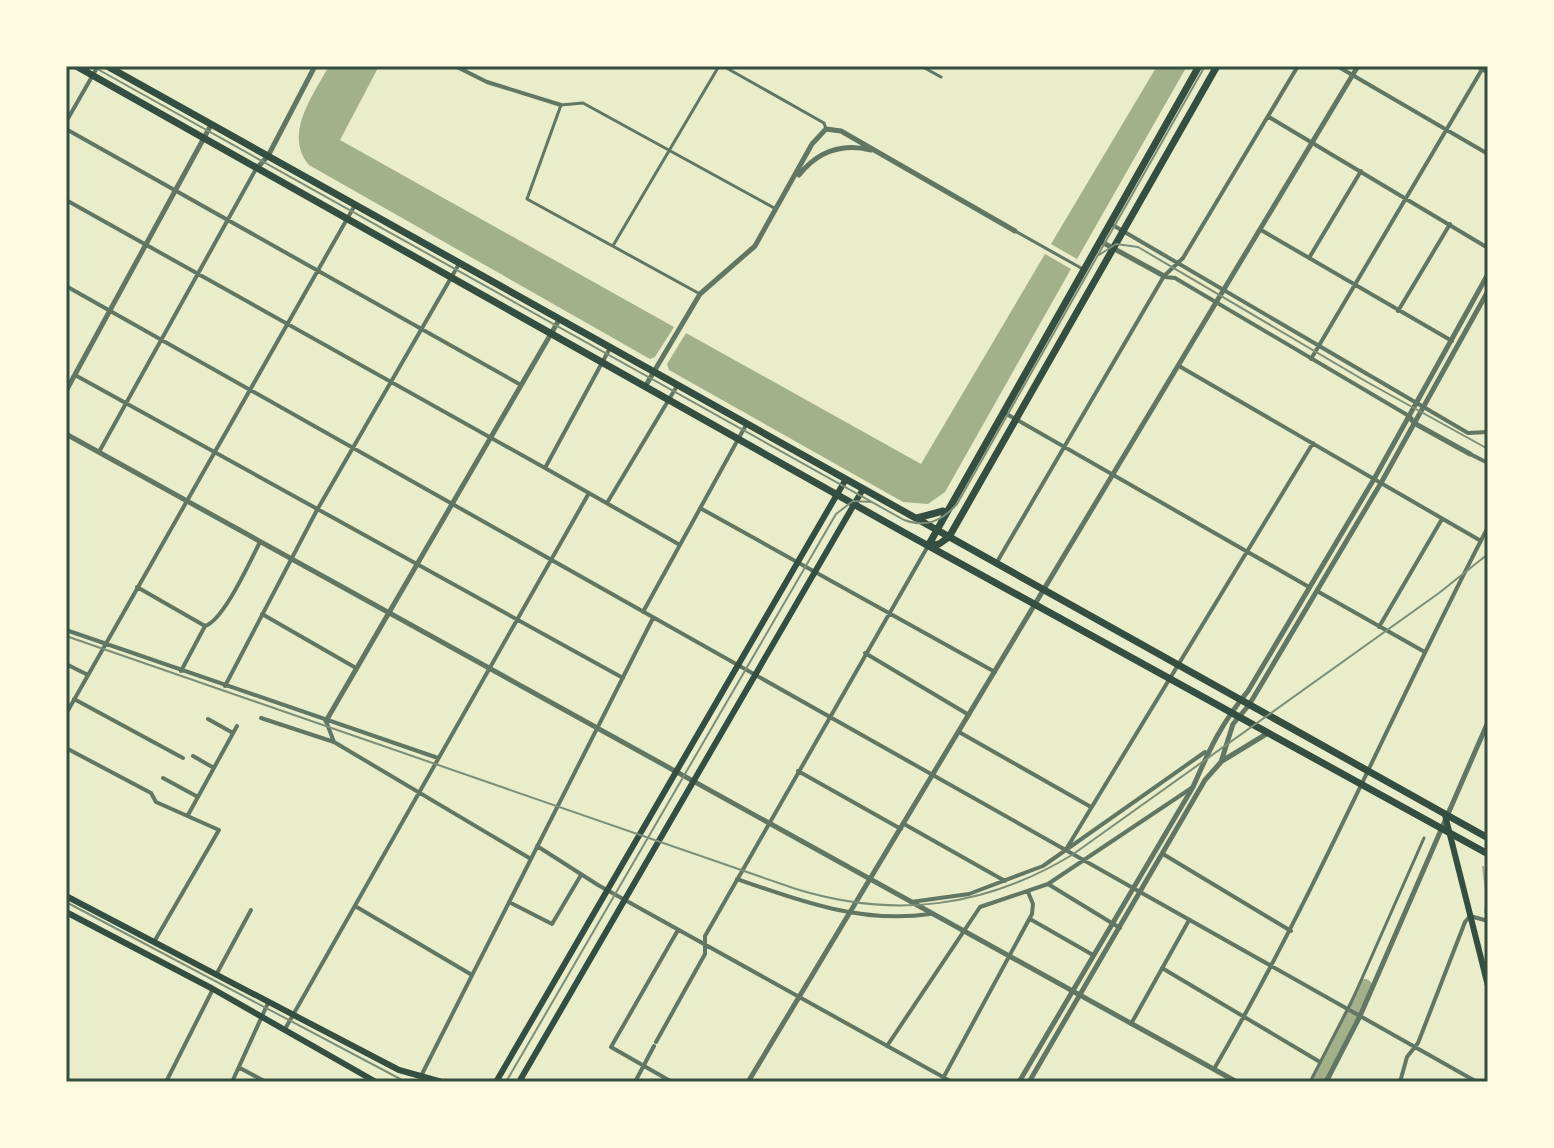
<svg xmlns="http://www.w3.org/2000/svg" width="1554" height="1148" font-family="'Fira Sans',sans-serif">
  <rect width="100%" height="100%" fill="#e9edc9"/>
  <!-- water -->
  <path fill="#a3b18a" d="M329,66H379L340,140L674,327L655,357L650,359L309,165C283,135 313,95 329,66Z
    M1157,66H1187L1077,259L1051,244Z
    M1045,254L1071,269L945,492L928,504L903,502L669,370L667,364L686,333L921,464Z"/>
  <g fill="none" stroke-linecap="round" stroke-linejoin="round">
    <!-- stream -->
    <path stroke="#a3b18a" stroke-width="2" d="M1483,867L1487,898L1485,912"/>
    <!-- river -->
    <path stroke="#a3b18a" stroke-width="14" d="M1317,1082L1365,986"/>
    <!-- pedestrian -->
    <path stroke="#617663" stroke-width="3" d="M723,66L824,123L826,129
      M921,66L941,77
      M1015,231L1081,268
      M614,244L719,66
      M700,294L527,199L561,105L583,103L776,209
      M1310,1082L1352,1001L1424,838"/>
    <!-- minor -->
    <path stroke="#617663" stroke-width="4" d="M455,66L487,82L561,105
      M1337,66L1488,154
      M1269,117L1488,248
      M66,122L98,66
      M66,129L521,385
      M66,200L545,468
      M1111,224L1468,433L1488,432
      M1261,230L1452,341
      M1309,258L1361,171
      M1165,277L1175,278L1409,416
      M66,286L1477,1082
      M1398,311L1450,224
      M610,348L545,468L680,545
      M1311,359L1484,66
      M1179,366L1481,541
      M75,375L623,678
      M1005,413L1309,587
      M99,452L256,169
      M1470,454L1488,463
      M607,503L677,386
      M700,508L995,672
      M997,562L1164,276L1183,258L1298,66
      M137,587L205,626L181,671
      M1317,591L1423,651
      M643,612L746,425
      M262,614L356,668
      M205,626C224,620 250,561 260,542
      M1379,627L1442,519
      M66,630L438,758
      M865,653L969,715
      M66,664L88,675
      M225,686L317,510L459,264
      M74,699L183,758
      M66,714L355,205
      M261,718L334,742
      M208,719L233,733
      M326,721L334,742L531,859
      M959,732L1091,807
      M66,748L151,793L156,802L219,830L154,942
      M193,756L214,768
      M798,771L901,829
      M163,778L198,797
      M188,815L237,726
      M904,824L1005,881
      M537,846L598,885L952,1082
      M1065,851L1313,443
      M1163,854L1291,931
      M737,879C799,901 863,924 930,914
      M1048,884L1120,928
      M509,902L552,924L581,875
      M911,902L969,894L1043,866L1205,752
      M355,906L472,975
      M1030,919L1093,955
      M1162,968L1320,1062
      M216,975L251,910
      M1131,1024L1188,922
      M285,1029L589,493
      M656,1042L705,954V936L928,546
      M887,1046L980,907L1048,884L1193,787
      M240,1068L266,1082
      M1214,1069C1316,894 1394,707 1488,527
      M421,1076L653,618
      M166,1082L213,989
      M232,1082L268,1003
      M635,1082L654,1046
      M672,1082L611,1047L678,930
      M941,1082L1032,914L1033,904L1028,892
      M1400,1082L1407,1057L1418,1043L1465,922L1470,916L1488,921"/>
    <!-- tertiary -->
    <path stroke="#617663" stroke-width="5" d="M1477,66L1488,72
      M257,168L268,156L315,66
      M799,175C818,151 842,143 871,150
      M1100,241L1164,276
      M646,385L700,294L755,246L812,144L826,129L841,131L1015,231
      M66,391L211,125
      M1409,416L1414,423L1470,454
      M66,434L1237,1082
      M326,721L559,320
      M1222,761L1268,733
      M748,1082L1358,66
      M1019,1082L1193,787C1210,748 1221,724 1248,691L1374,479L1488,274
      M1029,1082L1205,780L1221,762L1233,724L1249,705L1381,483L1488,291
      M1326,1082L1360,1016L1488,722"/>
    <!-- primary -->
    <path stroke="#344e41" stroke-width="6" d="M1445,815L1488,986
      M66,896L399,1070L442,1082
      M66,912L213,989L376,1082
      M496,1082L846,479
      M519,1082L863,489"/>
    <!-- trunk -->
    <path stroke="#344e41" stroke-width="7" d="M76,66L905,533L1488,854
      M107,66L1488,838
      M917,518L943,511
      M928,546L939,544L949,537L1217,66
      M928,546L1199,66"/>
    <!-- tram -->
    <path stroke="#7c8e77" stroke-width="2" d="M92,66L904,520C926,528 942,521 957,504L1205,66
      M1099,255L1116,244L1138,247L1367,382L1488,449
      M66,902L406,1082
      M506,1082L836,514L853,501L872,502"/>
    <!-- rail -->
    <path stroke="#7c8e77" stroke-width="2" d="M66,636L796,889C894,919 984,908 1072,855L1439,593L1488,554"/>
  </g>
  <!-- border -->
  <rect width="1554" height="1148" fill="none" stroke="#fefae0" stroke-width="136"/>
  <rect x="68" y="68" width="1418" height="1012" fill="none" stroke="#344e41" stroke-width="3"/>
</svg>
